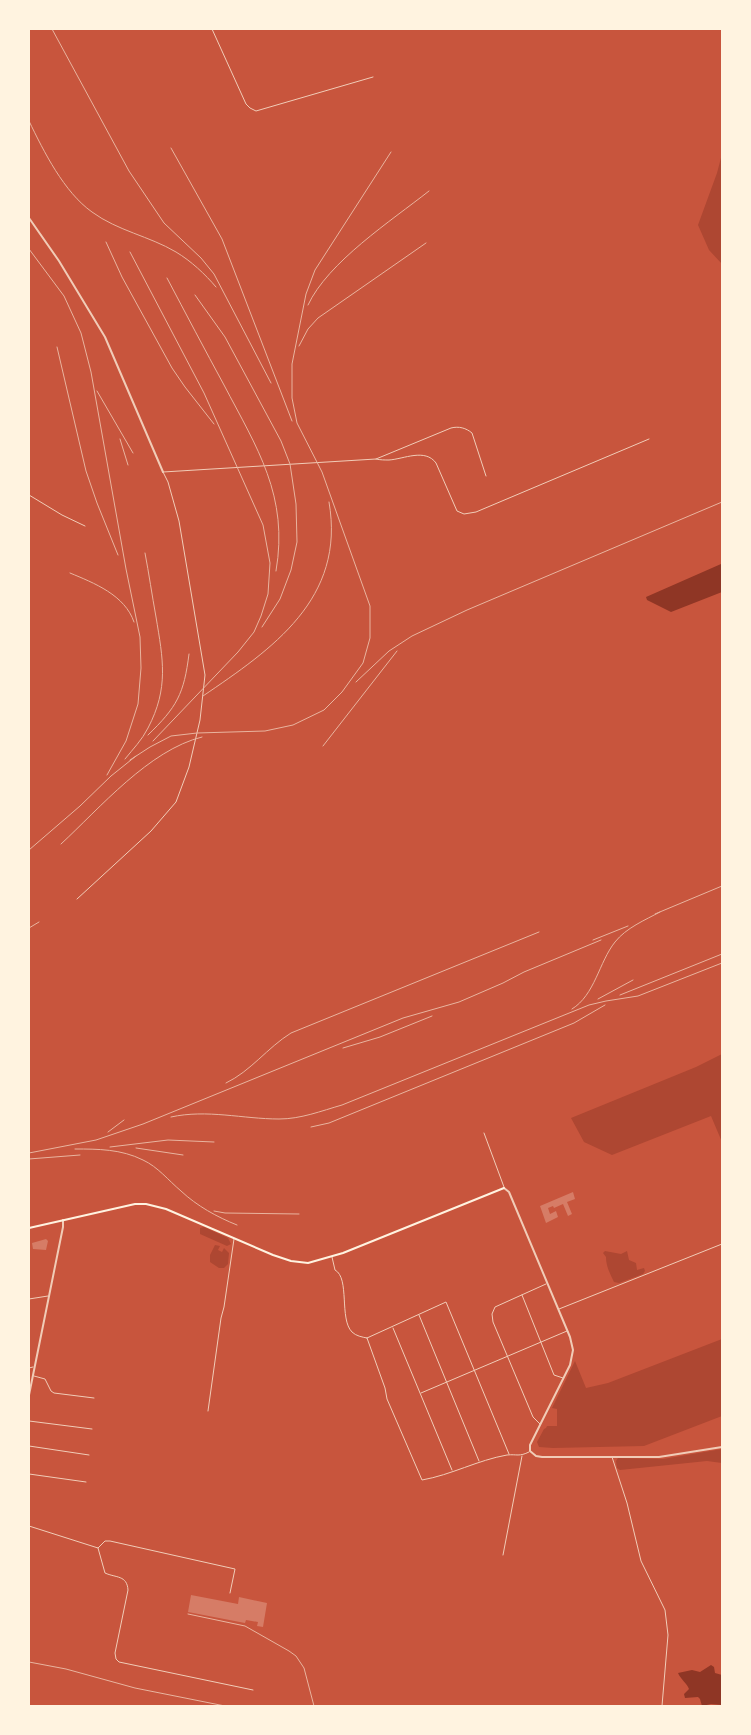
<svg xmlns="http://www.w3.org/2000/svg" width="751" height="1735" font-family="Manrope,sans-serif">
  <rect width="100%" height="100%" fill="#c8553d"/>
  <!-- green -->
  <path fill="#ae4732" d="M722,154V264L709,250L698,225L717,173Z
    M722,1054V1142L711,1116L612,1155L584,1142L571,1118L696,1067Z
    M204,1227L228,1238L231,1244L227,1246L200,1234V1228Z
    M215,1245L220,1246L218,1250L222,1252L224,1248L229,1253L228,1264L224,1268H219L210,1262V1255Z
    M605,1251L621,1254L627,1251L629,1260L636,1263L637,1270L644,1268L645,1271L643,1274L619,1283L614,1282C610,1274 606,1266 606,1257L603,1253Z
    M722,1339V1416L644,1446L553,1448L539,1447L537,1442L544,1429L546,1428L547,1426H557V1409L552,1408L575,1361L586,1388L608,1383Z
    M722,1449V1463L707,1461L620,1470L617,1468L616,1461L618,1458L663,1459Z"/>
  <!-- water -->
  <path fill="#8f3625" d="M721,564L722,565V592L671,612L647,600L646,597Z
    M711,1665L714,1667L715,1673L722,1675V1705L711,1704L702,1706L700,1699L698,1697L685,1698L684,1694L689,1689C687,1683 681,1680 678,1673L692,1670L700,1672Z"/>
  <!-- building -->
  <path fill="#d67c66" d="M573,1192L575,1199L567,1202L572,1214L568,1216L563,1204L554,1208L553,1206L548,1208L550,1214L556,1211L558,1217L546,1223L540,1206Z
    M46,1239L48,1241L46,1250L33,1249L32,1243Z
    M191,1595L238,1604L239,1597L267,1603L263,1627L257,1626L258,1622L246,1620L245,1623L188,1612Z"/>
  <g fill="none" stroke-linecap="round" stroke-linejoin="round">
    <!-- minor -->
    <path stroke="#f1ccb7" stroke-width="1" d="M212,29L246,104L250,108L256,111L373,77
      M376,459L451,428C459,426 466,428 472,433L486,476
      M29,495L62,515L85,526
      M77,899L151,831L176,802L189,767L200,720L205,675L179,521L168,482L163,472L376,459C380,460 385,460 389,460C404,459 425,448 436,463L457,511L464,514L476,512L649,439
      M484,1133L504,1187
      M332,1257L335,1270C350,1278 339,1319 352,1332C356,1336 362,1337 367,1338
      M522,1295L554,1375L563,1378
      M29,1299L48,1296
      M559,1309L722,1244
      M419,1315L479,1461
      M393,1328L452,1470
      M367,1338L385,1388L387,1399L422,1480C451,1475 478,1460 507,1455C517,1454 519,1457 529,1452
      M367,1338L446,1302L509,1454
      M29,1368L33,1367
      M34,1376L45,1379L51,1391L54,1393L94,1398
      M421,1393L567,1331
      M208,1411L221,1318L224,1307L234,1239
      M29,1421L92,1429
      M540,1424L533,1417L493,1322L492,1314L495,1307L546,1284
      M29,1446L89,1455
      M612,1457L627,1503L641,1561L665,1610L668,1635L662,1706
      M29,1474L86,1482
      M29,1526L98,1548L105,1541H110L235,1569L230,1593
      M98,1548L105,1573C116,1578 127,1575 128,1590L115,1653L116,1659L119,1662L253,1690
      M503,1555L522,1456"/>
    <!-- tertiary -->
    <path stroke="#f1ccb7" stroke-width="2" d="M29,218L59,261L105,337L163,472
      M504,1188L509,1192L570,1337L573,1350L570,1365L530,1445V1451L536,1456L542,1457H659L722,1447
      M29,1395L63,1227V1220"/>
    <!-- secondary -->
    <path stroke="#fff3e0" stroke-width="2" d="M29,1228L135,1204H146L166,1209L273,1255L291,1261L308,1263L343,1253L504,1188"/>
    <!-- rail -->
    <path stroke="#e9b49f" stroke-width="1" d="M52,29L129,171L164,223L201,258L214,274L271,383
      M29,121C44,152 64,192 92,212C118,231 149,236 176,252C191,261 205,274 216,287
      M171,148L222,239L292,421
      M106,242L122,277L172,368L185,387L214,424
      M29,249L64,296L81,333L91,372L126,569L140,637L141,668L138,704L126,741L107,775
      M130,252L204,393L263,525L270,563L268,594L261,616L254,632L238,652L153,741
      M167,278C186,314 205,350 224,385C257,448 289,496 276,571
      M195,295L225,337L281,441L290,464L296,504L297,542L291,570L280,599L262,627
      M308,305C328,262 391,221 429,191
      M299,346L308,329L318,318L426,243
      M57,347L86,471L97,503L118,555
      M97,391L133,453
      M120,439L128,465
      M70,573C94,583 125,595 134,622
      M356,682L389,651L412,636L467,610L722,502
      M203,696C272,649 346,599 329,502
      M148,735C177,707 184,694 189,654
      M323,746L397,651
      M125,759C133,749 142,740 148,728C169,688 163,659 156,617C152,595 149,574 145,553
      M130,760L150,747L171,736L197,733L265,731L293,725L324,710L342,692L363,663L370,638V606L322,472L297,423L292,398V364L306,294L315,270L391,152
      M61,844C100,808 149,750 202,737
      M29,850L80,806L111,776L136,756
      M655,914L722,886
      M29,928L39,922
      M593,940L628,926
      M620,995L722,954
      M598,999L633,980
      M572,1009C595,995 599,962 615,942C626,928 645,920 660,912
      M343,1048L380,1037L432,1016
      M226,1083C251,1071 267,1048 291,1033L539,932
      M171,1117C207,1109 243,1119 279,1119C301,1119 321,1111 342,1105L589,1005L606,1001L638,996L722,963
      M311,1127L329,1123L574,1023L605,1005
      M108,1132L124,1120
      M110,1147L168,1140L214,1142
      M136,1148L183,1155
      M75,1149C98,1149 121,1149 143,1160C158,1167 168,1180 181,1191C197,1206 217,1217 237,1225
      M29,1153L96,1140L143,1124L403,1018L459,1002L503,983L524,972L601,940
      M29,1159L80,1155
      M214,1211L225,1213L299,1214
      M188,1614L245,1626L289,1651L296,1656L304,1668L314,1706
      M29,1662L66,1669L135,1688L225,1706"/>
  </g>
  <!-- border -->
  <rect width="751" height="1735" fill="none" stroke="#fff3e0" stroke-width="60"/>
</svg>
